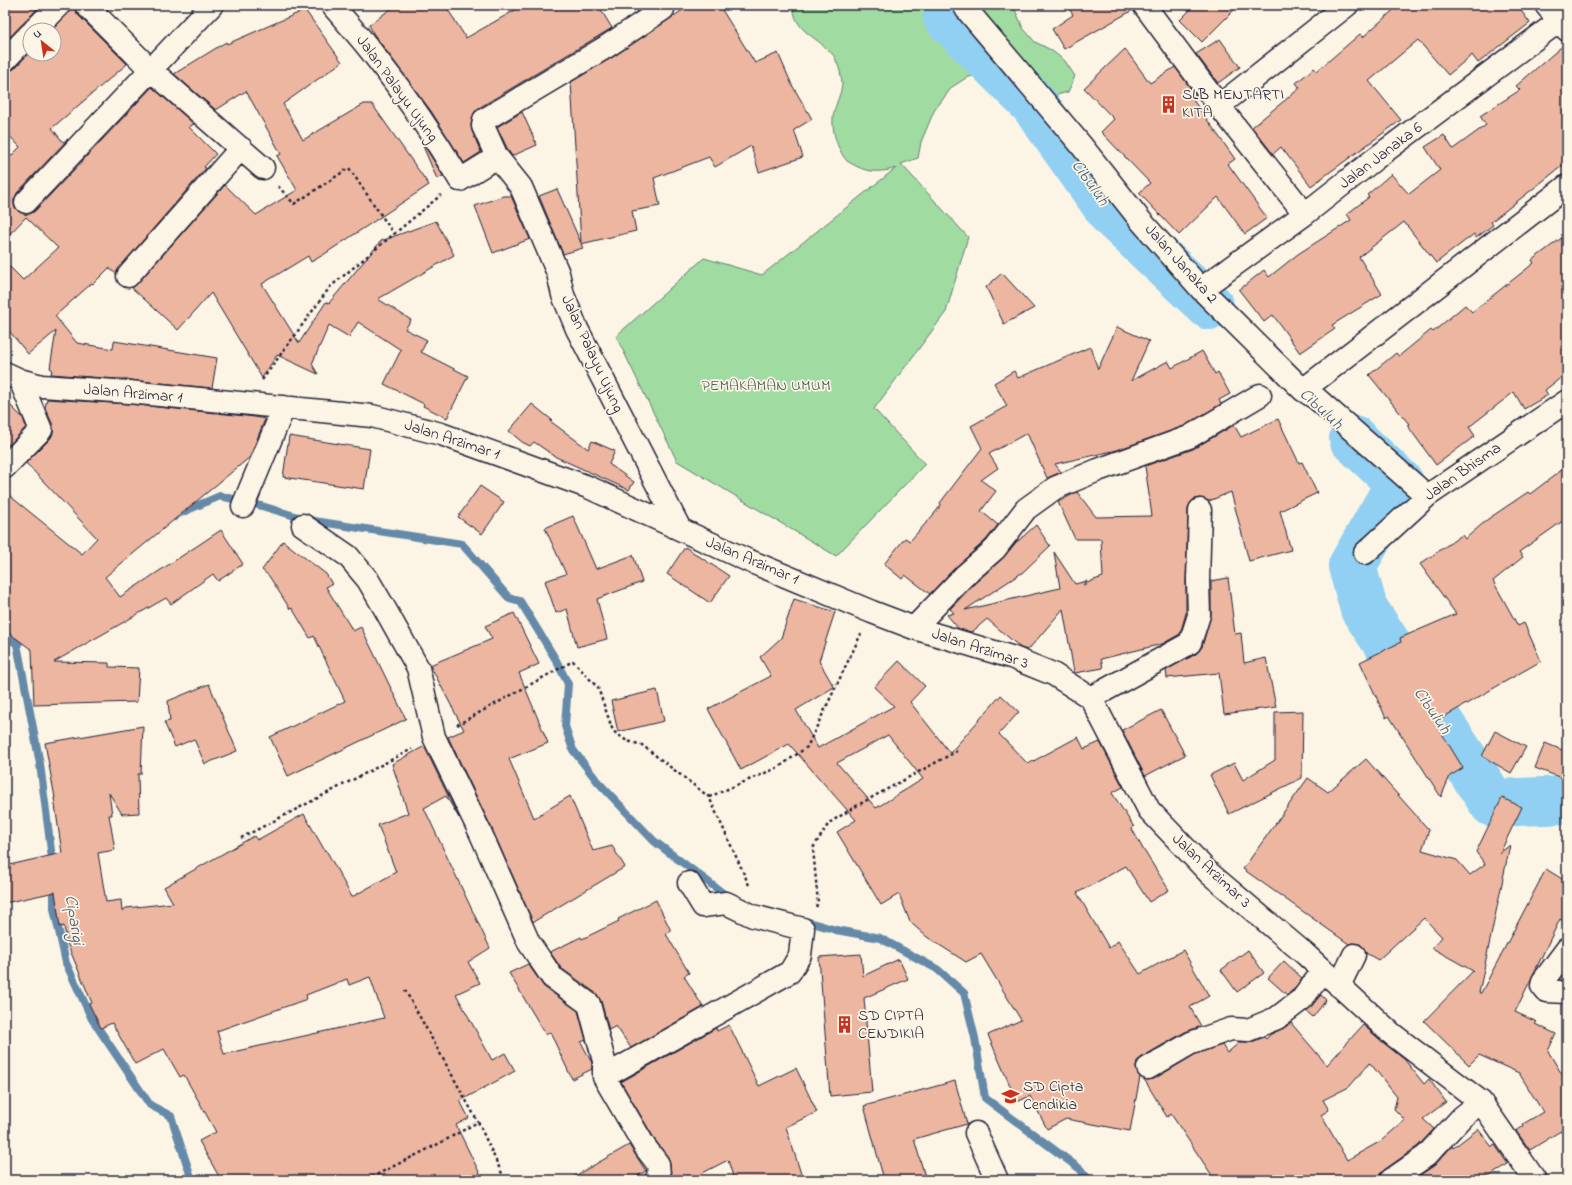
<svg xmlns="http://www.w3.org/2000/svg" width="1572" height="1185" font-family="'Indie Flower',sans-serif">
  <rect width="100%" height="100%" fill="#fcf5e5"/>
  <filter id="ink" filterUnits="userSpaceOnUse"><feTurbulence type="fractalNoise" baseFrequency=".025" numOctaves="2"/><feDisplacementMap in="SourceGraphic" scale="8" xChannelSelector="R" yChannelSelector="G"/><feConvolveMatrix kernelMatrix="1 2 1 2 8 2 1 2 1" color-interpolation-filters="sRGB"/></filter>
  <g filter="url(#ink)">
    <!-- green -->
    <path fill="#a0dba1" stroke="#617e6e" d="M793,5H1013L1023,28L1035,42L1051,50L1065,61L1075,76L1068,92L1053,96L1025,88L997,77L979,74L966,78L952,87L934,111L921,142L918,158L901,164L968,237L946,312L874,409L925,464L836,556L677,461L616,336L704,258L762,275L896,168C885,172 869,173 858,167C854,165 850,163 847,161C837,150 830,126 834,112C836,103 841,94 842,85C842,77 839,66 835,58C834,55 830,52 827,49C812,34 795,31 793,5Z"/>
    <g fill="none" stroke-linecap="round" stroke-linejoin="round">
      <!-- stream -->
      <path stroke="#658aa9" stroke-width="8" d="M175,517L178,514L220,496L255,504L308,520L462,544L509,598L520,601L556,660L568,684L565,726L573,750L598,782L654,841L724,894L730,896
        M5,635L17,644L40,764L53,866
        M17,644L29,634
        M54,882V909L66,963L92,1019L150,1105L171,1116L192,1180
        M802,920L836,930L880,938L937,969L964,993L975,1038L985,1098L1080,1169L1089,1180"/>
      <!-- river -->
      <path stroke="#91d0f2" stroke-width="48" d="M950,5L947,17L1034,104L1113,215L1210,306
        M1353,439L1400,483L1352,566L1364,609L1493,803L1567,800"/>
    </g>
    <!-- building -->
    <path fill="#ecb6a0" stroke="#22223b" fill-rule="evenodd" d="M5,5H41L5,42Z
      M71,5H74L77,14L127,64L52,128L63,142L68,139L17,193L14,200V206L18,211L24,214H30L35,211L152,87L194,124L189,127L216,154L204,167L206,168L119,268L116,274L109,268L93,284L92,283L55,316L77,343L113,349L114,341L217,358L212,388L130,380L51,374L52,369L50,368L56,331L28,354L5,326V262L23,280L58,248L26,217L5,239V162L20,147L5,131V72L14,69L30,52V54H54V30H52L68,14Z
      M396,5H445L466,38L524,5H598L612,28L477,109L474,113L471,124L472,131L481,152L464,163L431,111L373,33L369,25Z
      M690,5H719L755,63L778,53L792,85L812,119L794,130L803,157L759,172L751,146L715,167L709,157L654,178L660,206L632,211L636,231L581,244L583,248L563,254L539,196L557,189L581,243L571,82L613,57Z
      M1067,5H1132L1133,10L1064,49L1052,29L1073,15Z
      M1195,5H1239L1202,42L1180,20Z
      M1399,5H1517L1530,23L1478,63L1472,55L1448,75L1418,40L1369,81L1401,120L1311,186L1281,147L1273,154L1252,127L1300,88L1296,83L1314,68L1317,71L1360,34L1363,37Z
      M305,10L342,62L283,104L303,140L364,104H372L429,185L323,255L311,262L308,256L262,284L299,343L326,302L329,303L381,241L436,221L454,255L378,299L411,320L405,329L427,340L421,352L468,376L447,418L423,406L424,404L384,384L401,350L358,322L349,337L329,325L312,364L318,374L277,355L262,378L211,293L178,330L132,288L137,284L225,185L256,215L297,190L277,156L281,154L246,91L216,110L174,74L226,42L227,44Z
      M1220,39L1240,67L1218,83L1196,54Z
      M1567,42V162L1491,222L1493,225L1476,238L1474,234L1436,263L1404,222L1359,257L1382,294L1332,325L1335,329L1300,353L1273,315L1264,322L1239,290L1264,270L1269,277L1298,254L1351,220L1347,214L1369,197L1367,195L1391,174L1409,194L1440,170L1425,147L1444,135L1453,149L1486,125L1480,116L1520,90L1516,86Z
      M1125,49L1150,83L1175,67L1197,97L1193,100L1235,159L1228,164L1267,218L1245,234L1218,197L1179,235L1139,193L1150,183L1101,132L1114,119L1084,88Z
      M522,112L537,145L512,156L508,150L497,127Z
      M424,145L443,176L437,179L423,146Z
      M503,196H511L530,239L493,253L475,206Z
      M1567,234V373L1545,390L1548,395L1524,409L1514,392L1469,427L1475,436L1436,465L1407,425L1409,424L1369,375L1396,353L1399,356L1431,330L1433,332L1465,305L1472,312L1534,263L1532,260Z
      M1002,273L1034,308L1004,324L986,287Z
      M1117,327L1149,341L1131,381L1168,361L1172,368L1202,351L1215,374L1218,372L1230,394L1219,400L1221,404L1184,426L1117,450L1055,464L1061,472L1047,478L1027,433L989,454L998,468L981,480L996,491L981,511L998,525L986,540L956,567L930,594L905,575L902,579L884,564L905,538L910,541L934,514L941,505L940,503L982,448L971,426L1007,406L994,383L1014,371L1018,378L1090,347L1098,369Z
      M47,399L128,404L255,417L265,419L250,457L105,577L120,597L221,530L243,564L218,581L213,574L171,604L166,598L54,662L109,663V667L139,668L137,702L34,705L32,650L5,630V492L82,554L97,538L26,463L50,439L53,433V425L45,408Z
      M5,400L23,418L26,427L9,445L5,441Z
      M532,404L552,420L550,421L588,449L592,441L615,451L609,464L634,482L629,490L556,457L534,442L530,446L522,442L509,431Z
      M1278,419L1299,463L1302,462L1317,493L1280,511L1291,550L1249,561L1231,492L1209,501L1200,498L1194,499L1190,503L1188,510L1186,581V613L1180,634L1162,644L1101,659L1103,668L1075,673L1074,672L1063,609L1028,650L1021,648L987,619L972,632L959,629L947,615L954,613L950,609L973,585L1003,558L1017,541H1018L1036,525L1050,546L1023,572L965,610L1060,588L1054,552L1075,584L1087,581L1083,585L1094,580L1103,577L1101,539H1075L1058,502L1077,492L1096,517L1152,516L1145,466L1193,449L1234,425L1241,437Z
      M289,436L370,449L364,489L283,477Z
      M1567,466V518L1519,552L1523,557L1493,581L1518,626L1524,623L1541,661L1435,722L1463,768L1450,776L1441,797L1389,716L1386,718L1360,662L1401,642L1400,638L1456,614L1420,564L1462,535L1465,539L1488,519L1528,492L1530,494Z
      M480,486L504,502L482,534L458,517Z
      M573,516L596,569L633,555L642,582L597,599L607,639L577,647L567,609L556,613L545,581L566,574L545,528Z
      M283,541L326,574L332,584L326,587L353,631L361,627L406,719L288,776L270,737L345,701L314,636L310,638L292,608L290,609L269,576L262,570Z
      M685,547L729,576L710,603L667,574Z
      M1228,578L1235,634L1241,633L1244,663L1266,658L1276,707L1224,714L1219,673L1167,678L1166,670L1196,654L1202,647L1211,615V581Z
      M794,599L835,612L819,661L834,687L796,710L818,748L894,706L874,687L899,661L925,686L910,702L950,753L1001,695L1019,712L999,734L1028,764L1078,737L1084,749L1100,742L1123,787L1112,793L1134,827L1132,829L1143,849L1169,890L1149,902L1126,866L1077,893L1109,948L1118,941L1140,974L1183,950L1209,996L1190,1007L1201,1026L1185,1032L1142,1057L1137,1061L1136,1068L1140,1077L1130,1131L1066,1119L1047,1129L1030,1096L1017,1102L988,1035L1021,1020L981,954L966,962L927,937L910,922L899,894L881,905L837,832L856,820L789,744L741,770L708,709L771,676L760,657L781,638ZM888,735L923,779L876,808L837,763Z
      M514,613L539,664L519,673L548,743L509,759L534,818L570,796L593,851L612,846L625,867L533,922L492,829L448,737L464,730L430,665L492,639L485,626Z
      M209,684L237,751L205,764L194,739L175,747L164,722L170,721L168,701Z
      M657,690L664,721L618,732L611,701Z
      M1161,710L1185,755L1145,776L1122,730Z
      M1303,711L1302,778L1229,814L1210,775L1234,763L1243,780L1275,760V712Z
      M143,726L141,774H138L139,813L122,814L109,793L112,815H109L115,850L98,853L106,902L121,900L122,911L126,908L173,903L164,887L254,836L257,840L304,814L325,851L326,850L352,897L396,872L378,825L408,813L392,764L423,747L425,748L459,818L446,796L424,808L490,948L468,962L480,983L456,994L492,1060L505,1053L515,1071L460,1101L469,1118L456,1125L483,1180H221L199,1141L216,1132L184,1075L180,1077L164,1049L135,1064L112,1023L101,1028L89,1004L92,1003L67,943L64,926L60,927L55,892L5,903V866L62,853L54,798H55L45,743ZM370,977L384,1018L224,1054L217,1031L307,999L306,995L347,979L349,985Z
      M1495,731L1526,747L1511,773L1482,756Z
      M1545,743L1567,752V780L1535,768Z
      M1366,759L1429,830L1422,850L1457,860L1470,875L1485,864L1476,852L1502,798L1522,807L1500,853L1510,845L1479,993H1481L1546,869L1567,882V923L1560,919L1515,1012L1537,1022L1535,1024L1556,1034L1548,1051L1567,1083V1127L1530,1150L1516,1131L1524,1126L1523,1124L1543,1112L1519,1073L1479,1055L1469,1065L1424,1021L1473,971L1432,948L1442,937L1424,918L1378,960L1366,953L1364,948L1360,944L1353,943L1349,944L1346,942L1243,869L1308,778L1328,792Z
      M656,900L671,931L666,934L689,973L684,976L703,1007L631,1048L616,1026L609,1030L601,1001L597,994L561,968L550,952L581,937L582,939L619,921L618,919Z
      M1248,950L1264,973L1237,992L1221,970Z
      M861,954L863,976L899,959L908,979L864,998L872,1092L830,1096L819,957Z
      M1284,961L1302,978L1293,990L1287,995L1268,978Z
      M528,964L544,987L578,1011L586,1040L581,1042L592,1063V1069L572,1079L550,1032L546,1035L509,973Z
      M1321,995L1326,1000L1313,1017L1306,1011Z
      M1291,1023L1327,1065L1363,1025L1384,1043L1405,1060L1424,1084L1429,1079L1446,1102L1423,1119L1434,1129L1418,1146L1384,1170L1380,1174L1379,1180H1215L1171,1114L1167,1117L1144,1079L1148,1080L1154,1079L1196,1054L1222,1045L1227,1053L1240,1042H1252L1264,1037L1266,1039L1271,1034L1282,1029ZM1370,1063L1397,1097L1394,1109L1405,1120L1381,1141L1347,1160L1321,1115L1329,1110L1323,1100L1349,1087Z
      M729,1025L759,1086L796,1068L817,1112L786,1127L803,1180H734L728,1160L689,1180H670L671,1174L670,1163L668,1157L655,1140L621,1082L716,1028L717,1031Z
      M955,1081L967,1124L914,1139L926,1180H884L864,1106Z
      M1478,1129L1492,1147L1495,1145L1508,1164L1484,1180H1413L1435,1165L1452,1146L1453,1148Z
      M629,1145L646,1171L631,1180H568Z"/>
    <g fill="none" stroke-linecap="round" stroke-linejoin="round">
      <defs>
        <path id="minor" d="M86,5L151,70L263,168
          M332,5C347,23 363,40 377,59C407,97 435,138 460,180L497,157L483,126L484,120L606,47L663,9
          M964,5L967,10L1081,145L1141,221L1201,289L1303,390L1317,399L1427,496
          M1144,5L1219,106L1305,214
          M1546,5L1567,30
          M34,30L59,5
          M5,60L30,34
          M1219,106L1347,5
          M497,157L521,187L558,273L563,295L577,329L680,529
          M26,202L212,5
          M128,276L241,148
          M1201,289L1305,214L1376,158L1559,21
          M5,373L20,380L42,386L129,392L372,416L441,434L588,487L747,560L872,612L914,628L1011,657L1053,674L1091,698L1149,810L1209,873L1305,954L1392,1034L1481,1102L1535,1180
          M1303,390L1567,186
          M5,467L41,430L20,380
          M243,506L284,407
          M303,525L348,556L368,580L385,609L418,668L434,737L481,834L529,943L552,977L589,1004L604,1061V1077L645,1147L658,1164L659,1175L656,1180
          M1365,553L1427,496L1567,401
          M914,628L964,576L995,549L1026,509L1055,488L1098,470L1189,437L1260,395
          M1091,698L1190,643L1199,615L1198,581L1200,510
          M1567,949L1543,981L1542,986L1546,991L1567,992
          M1339,986L1354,955
          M1148,1068L1191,1043L1231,1029L1248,1030L1277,1018L1302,999L1323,971
          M604,1077L790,972L800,955L803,929L753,916L726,903L703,906L689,883
          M976,1133L997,1180
          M1391,1180L1426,1156L1462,1117L1481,1102"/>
      </defs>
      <!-- minor casing -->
      <use href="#minor" stroke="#22223b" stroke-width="25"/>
      <!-- path -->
      <path stroke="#22223b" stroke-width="2.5" stroke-dasharray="3 3" stroke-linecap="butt" d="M278,186L294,204L349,168L394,234
        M262,380L330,287L441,195
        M457,725L573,661L598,688L613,731L627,741L642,745L709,797L749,885
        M709,797L779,767L807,747L861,634
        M241,838L412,749
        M816,907L818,903L813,848L829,823L858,805L957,751
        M405,990L478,1122
        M366,1180L442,1142L478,1122L505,1180"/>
      <!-- minor -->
      <use href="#minor" stroke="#fcf5e5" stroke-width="22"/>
    </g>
  </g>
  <!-- icons -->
  <defs>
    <symbol id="building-bare" viewBox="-9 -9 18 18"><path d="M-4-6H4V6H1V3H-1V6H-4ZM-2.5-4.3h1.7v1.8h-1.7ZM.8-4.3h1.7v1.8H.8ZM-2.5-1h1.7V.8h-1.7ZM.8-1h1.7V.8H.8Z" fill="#c8321e" stroke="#fcf5e5" stroke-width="2.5" paint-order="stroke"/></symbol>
    <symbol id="school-bare" viewBox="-9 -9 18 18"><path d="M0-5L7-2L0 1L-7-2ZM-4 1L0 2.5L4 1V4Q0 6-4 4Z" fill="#c8321e" stroke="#fcf5e5" stroke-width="2.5" paint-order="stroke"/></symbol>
  </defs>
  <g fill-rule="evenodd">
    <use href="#building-bare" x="1156" y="92" width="25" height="25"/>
    <use href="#building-bare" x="832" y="1012" width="25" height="25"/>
    <use href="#school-bare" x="998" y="1084" width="25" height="25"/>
  </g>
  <g text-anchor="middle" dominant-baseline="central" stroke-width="3.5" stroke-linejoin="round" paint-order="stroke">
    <!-- street labels -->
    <g font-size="16" fill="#22223b" stroke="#fcf5e5">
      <text transform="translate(397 89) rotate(54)">Jalan Palayu Ujung</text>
      <text transform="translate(1381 156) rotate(-37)">Jalan Janaka 6</text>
      <text transform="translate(1181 264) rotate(48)">Jalan Janaka 2</text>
      <text transform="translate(592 354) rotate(65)">Jalan Palayu Ujung</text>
      <text transform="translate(133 394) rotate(5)">Jalan Arzimar 1</text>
      <text transform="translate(452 440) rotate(18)">Jalan Arzimar 1</text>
      <text transform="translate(1463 472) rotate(-35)">Jalan Bhisma</text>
      <text transform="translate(752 561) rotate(23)">Jalan Arzimar 1</text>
      <text transform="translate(980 649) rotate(18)">Jalan Arzimar 3</text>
      <text transform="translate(1211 871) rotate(43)">Jalan Arzimar 3</text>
    </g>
    <!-- poi labels -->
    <g font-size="16" fill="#22223b" stroke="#fcf5e5" text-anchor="start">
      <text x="1182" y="95">SLB MENTARTI<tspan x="1182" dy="18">KITA</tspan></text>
      <text x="858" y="1016">SD CIPTA<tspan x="858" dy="18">CENDIKIA</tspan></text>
      <text x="1023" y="1087">SD Cipta<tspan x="1023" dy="18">Cendikia</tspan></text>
    </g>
    <!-- park labels -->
    <g font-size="16" fill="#485a5a" stroke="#fcf5e5">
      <text x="766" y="386">PEMAKAMAN UMUM</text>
    </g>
    <!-- water labels -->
    <g font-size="17" font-style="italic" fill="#435672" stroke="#fcf5e5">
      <text transform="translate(1090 183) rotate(55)">Cibuluh</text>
      <text transform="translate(1321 409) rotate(43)">Cibuluh</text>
      <text transform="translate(1432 711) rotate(56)">Cibuluh</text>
      <text transform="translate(74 920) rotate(81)">Ciparigi</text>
    </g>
  </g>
  <!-- margin -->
  <rect width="1572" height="1185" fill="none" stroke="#fcf5e5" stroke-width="20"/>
  <rect x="10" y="10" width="1552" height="1165" fill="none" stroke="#22223b" stroke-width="1.5" filter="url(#ink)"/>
  <!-- north arrow -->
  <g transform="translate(42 42) rotate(330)"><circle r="19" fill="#fcf5e5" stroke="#a5a1a1"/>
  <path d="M0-3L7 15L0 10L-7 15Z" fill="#c8321e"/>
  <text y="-6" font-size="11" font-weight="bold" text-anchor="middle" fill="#22223b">U</text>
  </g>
</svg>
